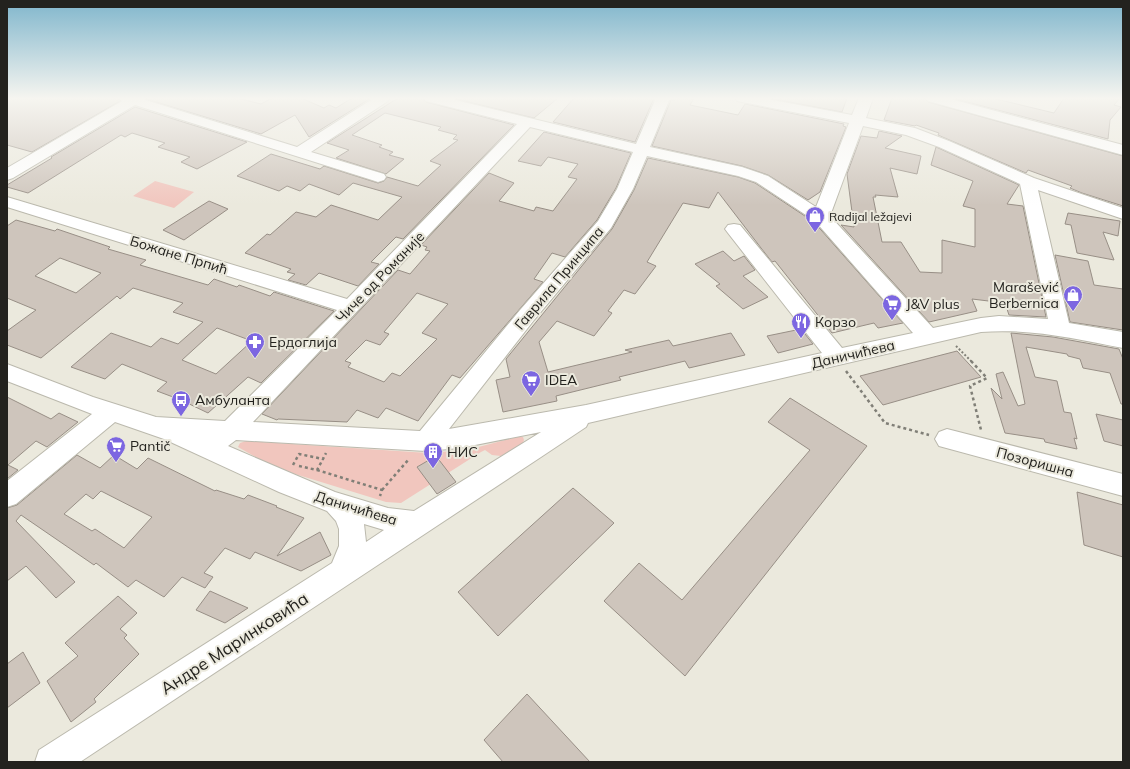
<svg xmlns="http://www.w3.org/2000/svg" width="1130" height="769" font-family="Mulish,sans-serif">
  <rect width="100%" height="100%" fill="#ebe9dd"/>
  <!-- green -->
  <path fill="#f1c6be" d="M155,181L194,192L174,208L133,196Z
    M517,437H523L524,440L523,443L501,456L492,455L485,450L481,452L401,503L386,502L295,474L261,460L238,447L240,443L246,441L428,453L467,450Z"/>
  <!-- building -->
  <path fill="#cec5bc" stroke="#988f86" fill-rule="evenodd" d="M7,98H118L120,101L32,152L7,145Z
    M143,98H237L261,104L272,98H301L324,108L329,105L336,108L352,98H371L309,137L295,115L261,134Z
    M398,98H423L426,102L514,125L403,239L396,237L371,262L379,264L358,286L319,273L306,285L288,280L295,274L287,272L291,269L245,253L267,234L270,235L296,212L316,217L331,205L378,220L402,197L353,183L339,195L309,184L300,191L287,186L279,191L237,176L271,154L320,169L324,166L378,183L384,181L387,177L418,186L441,165L430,161L458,140L453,139L457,135L438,130L441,127L385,113L352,135L382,145L379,147L393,152L389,155L404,159L386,174L336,158L349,150L327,143Z
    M452,98H558L534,118Z
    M574,98H654L635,142L553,122Z
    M677,98H694L690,105L738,115L745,104L844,124L843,126L846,127L820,192L808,200L768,175L742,166L652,146L671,100H675Z
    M768,98H847L842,112Z
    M892,98H925L928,102L1123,156V206L1082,193L1070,188L1072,186L1028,170L1026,173L938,135L939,133L916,125L915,126L884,120Z
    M952,98H992L1054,113L1064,98H1120L1114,105L1121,107L1110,120L1108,139Z
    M135,107L247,142L197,169L181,162L190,157L158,147L165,143L132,133L125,137L121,135L28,193L7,187V185L52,158L51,157Z
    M879,131L902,136L885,148L921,156L917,174L890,168L898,197L875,195L876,197H873L882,242H901L920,272L942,273V240L975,247V209L963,206L973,181L931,165L936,147L1019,185L1007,204L1023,206L1046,317L1009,315L1005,303L972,299L977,311L929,322L841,225L854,227L847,174L861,136L877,138Z
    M544,132L631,153L616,188L597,220L565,257L552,253L534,279L543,282L460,378L452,375L418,421L386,408L378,418L357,410L347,422L278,419L277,420L262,414L398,270L410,274L430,251L425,250L427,247L421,245L489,173L514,183L499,201L534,211L536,207L553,211L577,179L568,177L578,164L548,157L541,166L518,161ZM417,293L448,304L422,333L437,339L400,376L392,373L384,382L348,367L351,363L345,361L366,340L380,345L389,334L384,332Z
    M648,158L738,177L755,183L814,222L903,323L878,328L874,323L832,333L775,261L772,262L761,248L718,192L709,208L683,203L647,262L656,266L635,294L624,290L608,311L612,313L594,336L557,321L539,342L548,372L632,352L625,350L669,340L673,346L731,333L745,355L689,368L685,361L619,377L621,380L556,396L557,401L503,412L496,380L510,377L506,359L612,229L634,190Z
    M209,201L228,209L184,240L163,230Z
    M1068,213L1120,221L1118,236L1103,232L1114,260L1077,253L1071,225L1065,224Z
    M16,220L55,231L57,229L110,247L108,249L146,260L140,265L208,285L214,279L237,287L239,285L270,296L274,292L334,311L261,383L248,377L208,413L181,400L157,391L167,382L122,364L105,379L71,367L111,333L151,347L161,338L178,344L203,322L173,312L183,303L133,288L120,299L117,296L41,358L7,345V331L36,310L7,298V226ZM60,258L101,273L76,293L35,276ZM217,328L252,341L216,374L182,360Z
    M723,251L734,261L744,256L755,270L743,276L768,297L743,309L716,286L720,284L695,264Z
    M1055,255L1088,261L1094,285L1123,289V330L1070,322Z
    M801,329L813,344L778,353L767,336Z
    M1011,333L1053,337L1119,349L1123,359V404H1121L1110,373L1083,368L1080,359L1068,356L1067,354L1026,347L1035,377L1057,381L1064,412L1071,413L1077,439L1074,438L1077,449L1045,442L1044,439L1005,433L991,388L1002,399L996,374L1003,372L1018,406L1025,404Z
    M957,351L981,377L883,405L860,376Z
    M7,397L51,419L59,413L78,422L47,447L36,441L8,465L18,470L7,479Z
    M790,398L867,446L685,676L604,601L639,563L682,600L810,450L768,422Z
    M1096,414L1123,420V446L1104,441Z
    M77,455L100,468L114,455L137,469L148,458L215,491L216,490L244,499L248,495L277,506L276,507L304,518L277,556L320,532L331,555L301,571L255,552L250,559L225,548L204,573L213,577L205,588L182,577L164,597L136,580L128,587L96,563L94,565L21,515L16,521L75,582L56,598L26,566L7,581V508L17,505ZM101,491L152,517L124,548L95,529L92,531L64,514L86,494L93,499Z
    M436,456L456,482L437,494L417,467Z
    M573,488L614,523L498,636L458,592Z
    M1077,492L1123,505V557L1084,545Z
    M210,591L248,608L225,623L196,610Z
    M118,596L137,613L120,629L127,635L124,638L139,654L94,699L96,702L71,722L47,681L78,656L65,643Z
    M23,652L40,683L7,708V664Z
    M527,694L590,762H503L484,740Z"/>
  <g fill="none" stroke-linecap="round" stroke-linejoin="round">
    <defs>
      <path id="minor" d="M119,98H139L297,147L374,98H390L388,101L311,152L384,174L386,177L384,180L378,182L372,180L135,105L13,178L7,180V168L122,101Z
        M424,98H447L636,144L656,98H670L650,147L742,167L768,176L816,207L849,123L742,102L737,101L735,98H762L852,115L859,98H873L866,118L915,128L949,141L1034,178L1123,208V219L1038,190L1069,323L1123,332V348C1076,339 1030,328 981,332L588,423L586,427L541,457L80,762H35L39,750L332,563L339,546V529L336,521L327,511L279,492L164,439L115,422L16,504L7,507V481L92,414L7,381V364L93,397L156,417L225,421L337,310L7,207V197L347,299L517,124L426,101ZM863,126L906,135L939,147L1020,184L1048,319L999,316L981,318L933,328L830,216ZM530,127L633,152L617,189L598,221L520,310L420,431L253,422ZM647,156L738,176L756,182L815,221L913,333L842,348L740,225L734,224L728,225L725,229L728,233L822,353L586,405L449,429L534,320L611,228L633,189ZM541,432L414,511L388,508L335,492L228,446L236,440L426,451L460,448ZM364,524L384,530L366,542Z
        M926,98H947L1123,145V155L928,101Z
        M947,429L1123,474V496L939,446L935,439L939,432Z"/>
    </defs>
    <!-- minor casing -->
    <use href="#minor" stroke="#bbb9ad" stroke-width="2"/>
    <!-- path-far1 -->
    <path stroke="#807f77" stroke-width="2" stroke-dasharray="2 2" stroke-linecap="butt" d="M956,346L972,362"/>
    <!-- path -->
    <path stroke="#807f77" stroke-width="2.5" stroke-dasharray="3 3" stroke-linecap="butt" d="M971,361L987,378L970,386L981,430
      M846,371L885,423L929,435
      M293,465L299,454L323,459L326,453
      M299,466L317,470L323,459
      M317,470L382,490L380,496
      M382,490L409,459"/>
    <!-- minor -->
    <use href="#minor" fill="#fff" fill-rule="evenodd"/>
  </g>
  <!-- sky -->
  <linearGradient id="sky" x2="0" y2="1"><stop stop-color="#80b6cc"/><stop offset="0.48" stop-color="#f6f5f0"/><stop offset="1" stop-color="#f6f5f0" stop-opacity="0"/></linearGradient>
  <rect width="1130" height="205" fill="url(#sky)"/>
  <!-- icons -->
  <defs>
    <symbol id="shop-pin" viewBox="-11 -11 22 30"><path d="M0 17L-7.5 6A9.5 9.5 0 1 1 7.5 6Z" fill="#7c66e1" stroke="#ebe9dd"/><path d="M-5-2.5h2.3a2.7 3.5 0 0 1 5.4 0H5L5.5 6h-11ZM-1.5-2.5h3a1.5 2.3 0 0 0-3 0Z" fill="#fff"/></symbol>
    <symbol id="supermarket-pin" viewBox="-11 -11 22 30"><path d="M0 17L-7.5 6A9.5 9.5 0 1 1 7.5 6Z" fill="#7c66e1" stroke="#ebe9dd"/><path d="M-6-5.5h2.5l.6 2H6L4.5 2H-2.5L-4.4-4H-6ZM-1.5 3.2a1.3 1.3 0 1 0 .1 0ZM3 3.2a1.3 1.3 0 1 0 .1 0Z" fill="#fff"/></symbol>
    <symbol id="restaurant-pin" viewBox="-11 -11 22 30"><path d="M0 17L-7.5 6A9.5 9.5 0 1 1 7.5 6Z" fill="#7c66e1" stroke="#ebe9dd"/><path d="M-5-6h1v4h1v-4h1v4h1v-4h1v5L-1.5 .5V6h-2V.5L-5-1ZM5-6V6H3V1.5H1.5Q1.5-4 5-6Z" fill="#fff"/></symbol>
    <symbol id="pharmacy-pin" viewBox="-11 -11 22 30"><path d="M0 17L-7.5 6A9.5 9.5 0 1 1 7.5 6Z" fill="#7c66e1" stroke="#ebe9dd"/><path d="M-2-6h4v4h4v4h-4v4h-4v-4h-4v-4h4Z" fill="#fff"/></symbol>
    <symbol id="bus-pin" viewBox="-11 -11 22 30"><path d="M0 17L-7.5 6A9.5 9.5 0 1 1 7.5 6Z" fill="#7c66e1" stroke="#ebe9dd"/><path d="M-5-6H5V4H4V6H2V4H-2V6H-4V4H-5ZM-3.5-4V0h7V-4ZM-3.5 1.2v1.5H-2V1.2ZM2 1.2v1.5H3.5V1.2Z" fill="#fff"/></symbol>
    <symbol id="building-pin" viewBox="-11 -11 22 30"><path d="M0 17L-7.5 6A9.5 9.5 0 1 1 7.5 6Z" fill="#7c66e1" stroke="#ebe9dd"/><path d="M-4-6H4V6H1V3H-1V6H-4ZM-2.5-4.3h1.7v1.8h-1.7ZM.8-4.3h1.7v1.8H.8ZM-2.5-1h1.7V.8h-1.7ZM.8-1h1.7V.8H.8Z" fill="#fff"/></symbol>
  </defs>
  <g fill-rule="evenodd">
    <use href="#shop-pin" x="804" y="205" width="22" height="30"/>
    <use href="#shop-pin" x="1062" y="284" width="22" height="30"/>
    <use href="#supermarket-pin" x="881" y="293" width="22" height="30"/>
    <use href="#restaurant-pin" x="790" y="311" width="22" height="30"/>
    <use href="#pharmacy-pin" x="244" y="331" width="22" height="30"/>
    <use href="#supermarket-pin" x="520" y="369" width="22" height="30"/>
    <use href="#bus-pin" x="170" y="389" width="22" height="30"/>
    <use href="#supermarket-pin" x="105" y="435" width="22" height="30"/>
    <use href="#building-pin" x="422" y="441" width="22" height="30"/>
  </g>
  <g text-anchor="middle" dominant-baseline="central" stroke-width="4" stroke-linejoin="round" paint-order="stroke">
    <!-- far-poi labels -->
    <g font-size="12" fill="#23221e" stroke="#ebe9dd" text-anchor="start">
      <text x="829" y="216">Radijal ležajevi</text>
    </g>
    <!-- street labels -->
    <g font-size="14" fill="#23221e" stroke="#ebe9dd">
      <text transform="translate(179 255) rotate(17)">Божане Прпић</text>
      <text transform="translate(380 277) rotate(-46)">Чиче од Романије</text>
      <text transform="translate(559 278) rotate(-50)">Гаврила Принципа</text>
      <text transform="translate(853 354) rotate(-13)">Даничићева</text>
      <text transform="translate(1035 462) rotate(15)">Позоришна</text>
      <text transform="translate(356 508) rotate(17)">Даничићева</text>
    </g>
    <!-- poi labels -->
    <g font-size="14" fill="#23221e" stroke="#ebe9dd" text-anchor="start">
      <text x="1059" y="287" text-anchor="end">Marašević<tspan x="1059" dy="16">Berbernica</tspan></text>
      <text x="906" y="304">J&amp;V plus</text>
      <text x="815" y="322">Корзо</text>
      <text x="269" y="342">Ердоглија</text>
      <text x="545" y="380">IDEA</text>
      <text x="195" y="400">Амбуланта</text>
      <text x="130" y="446">Pantič</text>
      <text x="447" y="452">НИС</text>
    </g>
    <!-- near-street labels -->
    <g font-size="17" fill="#23221e" stroke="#ebe9dd">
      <text transform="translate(234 643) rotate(-33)">Андре Маринковића</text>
    </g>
  </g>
  <!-- border -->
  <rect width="1130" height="769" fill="none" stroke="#23221e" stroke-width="16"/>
</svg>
